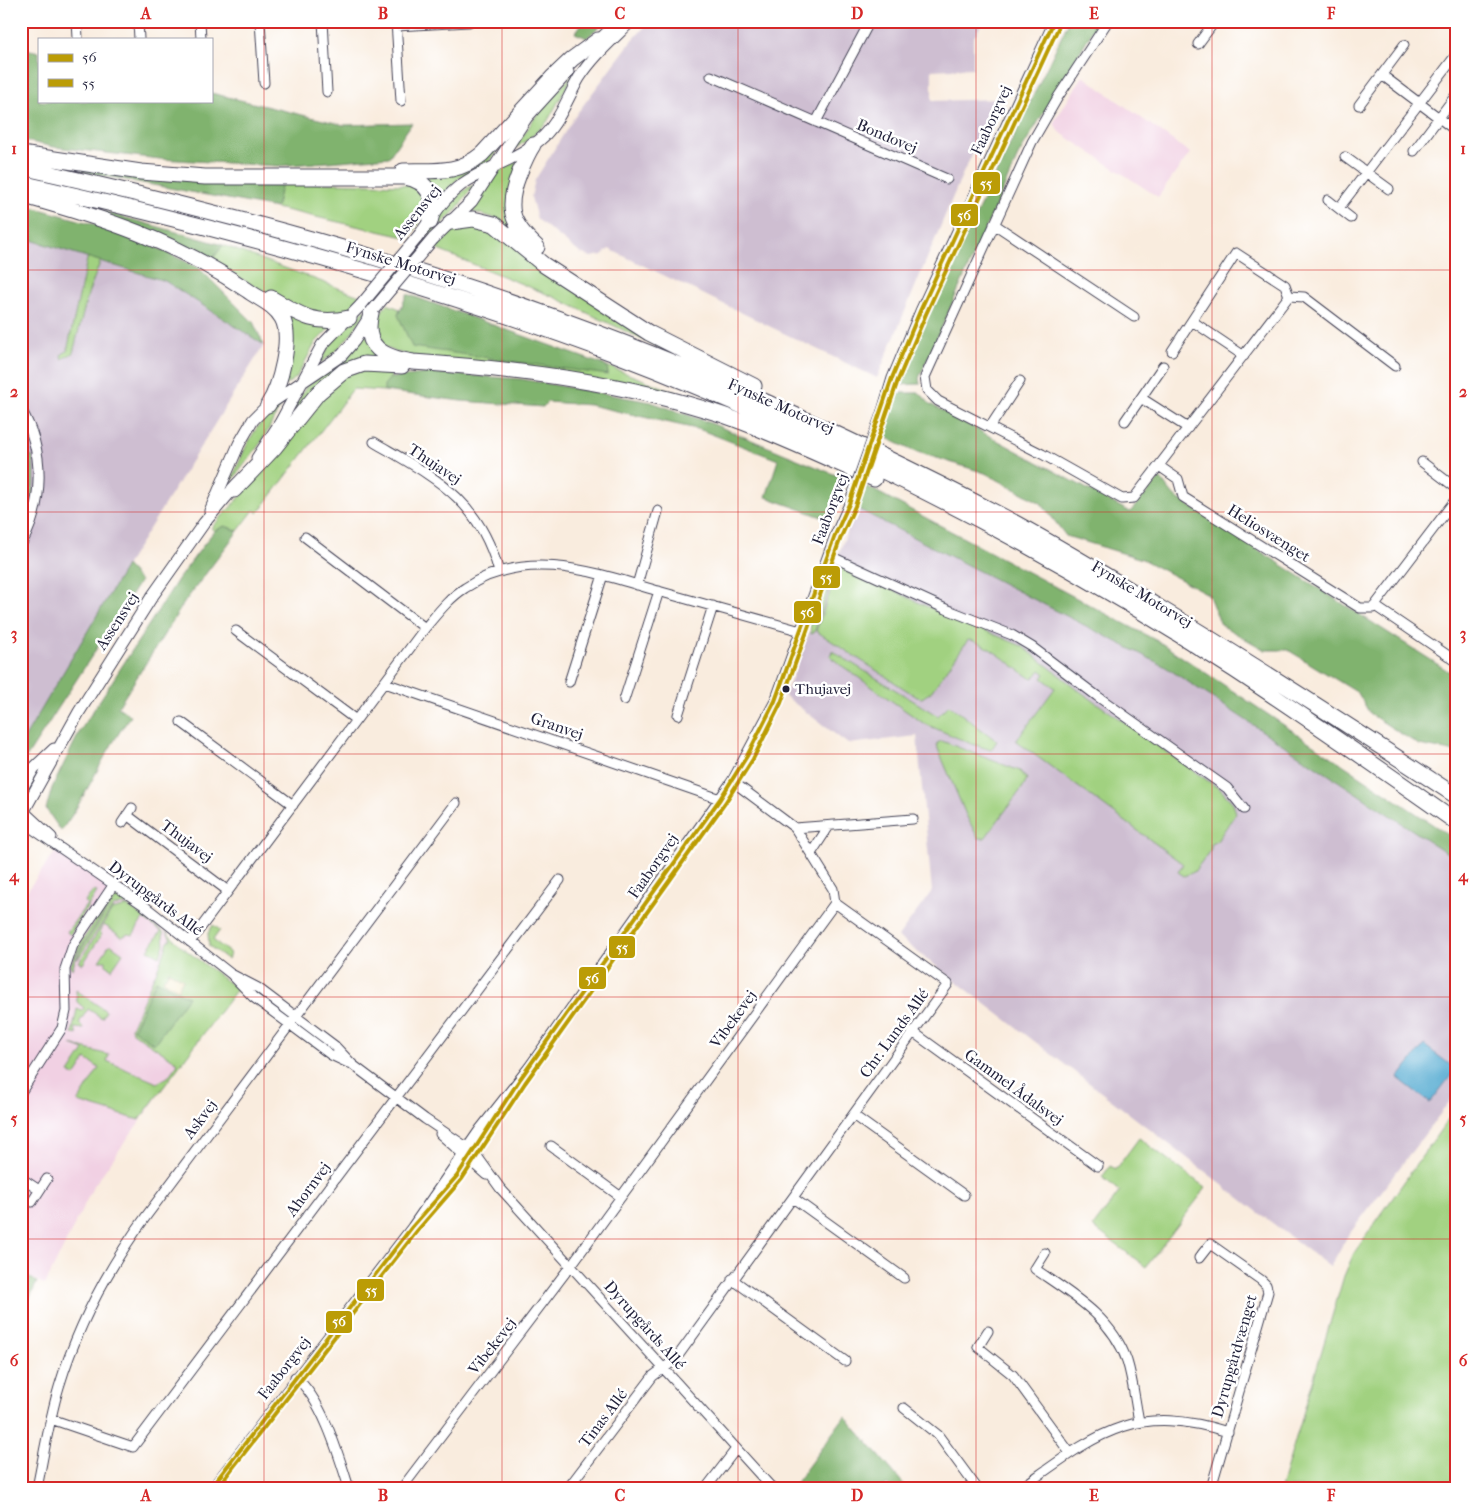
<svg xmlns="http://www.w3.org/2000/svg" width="1477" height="1509" font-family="'IM FELL French Canon',serif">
  <rect width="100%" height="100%" fill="#fff"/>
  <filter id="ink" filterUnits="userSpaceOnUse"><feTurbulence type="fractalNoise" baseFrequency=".02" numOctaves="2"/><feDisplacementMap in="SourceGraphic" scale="10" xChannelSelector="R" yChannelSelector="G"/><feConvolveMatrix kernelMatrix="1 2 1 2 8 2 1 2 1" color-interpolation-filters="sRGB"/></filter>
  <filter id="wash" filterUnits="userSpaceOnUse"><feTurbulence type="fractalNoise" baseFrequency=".0096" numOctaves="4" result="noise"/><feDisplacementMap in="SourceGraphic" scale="20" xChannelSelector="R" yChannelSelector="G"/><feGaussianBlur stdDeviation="1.12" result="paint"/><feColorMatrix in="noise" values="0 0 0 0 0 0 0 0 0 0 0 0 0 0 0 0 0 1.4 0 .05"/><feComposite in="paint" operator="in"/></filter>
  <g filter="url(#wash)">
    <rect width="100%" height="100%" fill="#f9ecde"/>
    <!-- built -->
    <path fill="#f1d0e3" d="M1083,76L1190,153L1158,197L1058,131L1054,122Z
      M56,851L158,924L171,938L181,1063L93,1187L45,1285L21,1272V899Z"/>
    <!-- industrial -->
    <path fill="#cebed1" d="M650,21H983L973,39V68L932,70V101L1000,99L962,175L877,378L609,249L602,255L591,257L580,253L537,219L531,197L535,180L575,116L631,42Z
      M21,237L89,256L165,281L264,345L126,566L93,636L21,746Z
      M856,508L1164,666L1456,859V1093L1347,1237L1330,1267L898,937L932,891L917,736L848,744L785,696Z"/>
    <!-- green -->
    <path fill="#a1d180" stroke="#627a5e" d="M575,72L547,122L529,139L514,149L540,110Z
      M512,128L490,161L458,179L436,201L413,174H448Z
      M517,162L512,230L497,219L471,211L499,171Z
      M282,182L409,185C421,192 427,200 425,215L409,238L276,208Z
      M475,184L456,210L429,236L427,234C441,216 453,194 475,184Z
      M473,226L495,232L665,347L667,351L554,297L433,248L455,229Z
      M223,245L360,296C352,306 347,313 333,316C304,321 239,276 211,261Z
      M88,255L101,260L88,294L73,353L62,359L61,355L67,351Z
      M387,304L400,309L398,315L608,374L607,366L678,393L677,396C609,386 542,376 474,366C454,363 401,357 385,347C369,336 377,316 387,304Z
      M364,310L366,311C353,333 340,350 319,364L334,339Z
      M284,313L333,325L316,342L296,378L279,389Z
      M365,333L384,358L364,360L287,422L306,387L346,359Z
      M394,369L384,391L353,389L258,513L254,510L238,531L225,526L214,531L211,528L242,495L310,407L349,372Z
      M283,402L262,441L229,485C245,451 250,426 283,402Z
      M26,453L32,456C36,481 32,509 21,532C21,504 33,482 26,453Z
      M833,567H836L814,633L811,634L810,626L830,570Z
      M839,567L849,569L926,606L1022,646L1081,692L1221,790L1233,803L1236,813L1217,841L1211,844V849L1194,872L1184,876L1178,872L1183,864L1016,741L1055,688L1042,678L1045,674L1040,670L1033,679L1030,678C1015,668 985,641 968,640L931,692L922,698L917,697L816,631Z
      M832,651L938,716L949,705L997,741L991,750L969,743L923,723L838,663L830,656Z
      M942,741L1020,771L1027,779L1023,787L985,838H978L966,815L938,749L937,743Z
      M93,891L97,892L70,935L67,932L87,904L85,902Z
      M111,897L113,899L78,952L72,969L70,966L79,945Z
      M116,897H120L163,928L127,904L113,907L77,960L80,951Z
      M127,906L163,931L164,945L160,956L148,950L161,931L143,919L133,935L128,934L122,937L104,925L100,932L102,934L83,964L79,962L112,910Z
      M213,925L220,930L213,940L230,953L228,960L209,946L208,933Z
      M166,931L182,947L237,989L139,1120L78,1102L99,1068L86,1059L75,1076L69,1073L84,1050L71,1045L109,1055L107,1061L157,1083L168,1077L178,1063L132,1032L131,1028L164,954L168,941L171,939Z
      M110,944L123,953L112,969L106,965V961H99Z
      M76,990L106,1011L102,1018L88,1009L79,1023L84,1029L75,1028L77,1035L72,1033L77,1009L82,1011L84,1008L77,1002Z
      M1456,1108V1488H1281L1344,1276L1354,1253Z
      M1139,1138L1206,1188L1146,1267L1093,1227L1120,1191L1102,1177L1110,1166L1116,1169Z"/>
    <!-- forest -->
    <path fill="#80b36e" stroke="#516a54" d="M584,21H605L587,38L575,33Z
      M1069,21L1097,23L1018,156L919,378L920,384L898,385L906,361Z
      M21,48L39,52V101H211V93L344,125L412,123L389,157L278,166L160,159L54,147L21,140Z
      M62,165L282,182L276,208L62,168Z
      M21,204L126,233L199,268L253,322L264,345L165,281L21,237Z
      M80,205L223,245L211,261Z
      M407,294L607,366L608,375L412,347L398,315Z
      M430,373L521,379L651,402L713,424L843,478L830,520L766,497L778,460L701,430L590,405L547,402L543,407L461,401L384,391V385L390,378Z
      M895,393H920L930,404L1130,512L1160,478L1174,496L1456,676V754L1451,751L1419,745L1370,714L1358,693L1288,650H1265L1221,625L1208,594L1142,559L1066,536L1041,503L985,473L911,450L885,437Z
      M866,486L1161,643L1456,840V859L1164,666L856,508Z
      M225,526L238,531L186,600L118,707L131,716C103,752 88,795 61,831L46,809L52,788L80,731L179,578L214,531Z
      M126,566L140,581L21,766V744Z
      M156,980L188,997L154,1044L133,1029Z
      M21,1272L37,1282L21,1318Z
      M845,1416L907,1488H890L887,1485L881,1488H792Z"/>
    <!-- sand -->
    <path fill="#eeda9e" stroke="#887e6c" d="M169,971L183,979L178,989L163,981Z"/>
    <!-- water -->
    <path fill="#54abd1" stroke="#3b6686" d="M1424,1045L1456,1069L1430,1103L1398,1078Z"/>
  </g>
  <g filter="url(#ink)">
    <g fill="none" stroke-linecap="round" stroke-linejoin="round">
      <defs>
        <path id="minor" d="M77,21L78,38
          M138,21L139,39
          M200,21L201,39
          M260,21L264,83
          M323,21L327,92
          M396,21L401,101
          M555,21V22
          M1108,21L1058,97L1032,142L930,366L925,377L927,390L938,401L1042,454L1122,499L1134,498L1289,296
          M396,26L469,22
          M1198,44L1215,21
          M1382,75L1451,127
          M711,76L947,179
          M1359,105L1404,45
          M816,122L870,21
          M1414,151L1456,95
          M1345,157L1389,189
          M1328,200L1351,218
          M1339,208L1456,55
          M994,224L1134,317
          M1289,296L1304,297L1395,366
          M1192,321L1244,356
          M1172,351L1236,253L1285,285L1289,296
          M1141,398L1188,428
          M882,411L892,378L920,311L1054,21
          M1125,421L1163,366
          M990,427L1020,381
          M374,442C435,478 479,498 499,572
          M1422,462L1456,488
          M1159,466L1178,479L1183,497L1360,608H1373L1456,499
          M305,537L425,628
          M828,555L946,609L1012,635L1032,647L1097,696L1227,788L1244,809
          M637,585L658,511
          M1375,606L1456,661
          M236,631L356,720
          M569,682L603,575
          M385,683L720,799
          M624,700L659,591
          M678,715L713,606
          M181,722L293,805
          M24,811L52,837
          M127,815L228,891
          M21,821L142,904L231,974L253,997L331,1055L348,1063
          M122,823L132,808
          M795,828L913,819
          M812,852L829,826
          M190,942L425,628C437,614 449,598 465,588C526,547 594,572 658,591C706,604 753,618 801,631
          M231,974L258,988L335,1046L353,1065L425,1119L474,1152L500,1188L772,1488
          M913,1032L1098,1166
          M21,1092L62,1028L66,1011L65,969L73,945L114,884
          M853,1115L964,1195
          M440,1134L486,1175
          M551,1146L621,1197
          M21,1178L39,1190
          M438,1198L457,1176L497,1116
          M793,1198L904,1278
          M32,1202L47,1179
          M1045,1253L1035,1269C1071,1294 1112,1317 1127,1361C1133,1380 1135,1402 1139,1421
          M1199,1258L1210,1244L1261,1280L1266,1285L1268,1292L1211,1488
          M732,1279L845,1361
          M988,1331L978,1347L1013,1375L1070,1453
          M295,1377C322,1398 339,1456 349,1488
          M904,1408L938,1435L977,1488
          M51,1419L133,1447L560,880
          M37,1488C44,1454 49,1420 59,1387C78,1324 108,1268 147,1215L456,803
          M212,1488L412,1227L480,1129L529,1067L732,781L775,701L835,535L849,504
          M402,1488L575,1260L835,903L833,889L795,828L732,781
          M568,1488L653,1376L675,1360L948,984L835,903
          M706,1488L736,1449
          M1021,1488C1096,1435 1132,1402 1228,1432"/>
        <path id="tertiary" d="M21,410C45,451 44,503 21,544"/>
        <path id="secondary" d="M593,46L619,21
          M420,234C433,217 443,198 461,185C487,166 520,159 544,136C560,120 568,97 579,78C593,56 613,39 631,21
          M433,239L472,201L527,117L568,72
          M257,458L280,423L322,345L361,305
          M210,511L239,444L253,420L268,405L342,355L354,341L370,316
          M21,790L34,768L54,749
          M21,816L79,712L151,598L204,523L238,483"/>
        <path id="motorway" d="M533,145C527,154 523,164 519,174C506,207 510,223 537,247
          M21,154L141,172L205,177H405C429,181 437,199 430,222
          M21,167C197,206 371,251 540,312C700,368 854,439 1004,517C1055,544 1105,575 1155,605C1257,666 1357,731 1456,796
          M403,171C434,170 457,175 482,154L552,78L572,59L598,40
          M21,183C224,228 423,282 617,355C831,437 1040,544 1233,669C1308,718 1382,770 1456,822
          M21,195C104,218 175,241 247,290C259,299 274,304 282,318C293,337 280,387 268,405
          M451,222L473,219L494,224L544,265L649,333L754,386
          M271,298C300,315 315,326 349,318
          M371,313C362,348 384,357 413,362C518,369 623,382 723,415C775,433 824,457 874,479
          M234,490L274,448L318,393L344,371L364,364L402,366"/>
      </defs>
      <!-- minor casing -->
      <use href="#minor" stroke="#424053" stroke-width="11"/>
      <!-- tertiary casing -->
      <use href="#tertiary" stroke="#424053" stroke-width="12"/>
      <!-- secondary casing -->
      <use href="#secondary" stroke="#424053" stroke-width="13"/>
      <!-- motorway casing -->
      <use href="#motorway" stroke="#424053" stroke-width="17"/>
      <!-- minor -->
      <use href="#minor" stroke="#fff" stroke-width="9"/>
      <!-- tertiary -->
      <use href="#tertiary" stroke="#fff" stroke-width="10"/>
      <!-- secondary -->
      <use href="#secondary" stroke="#fff" stroke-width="11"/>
      <!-- motorway -->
      <use href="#motorway" stroke="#fff" stroke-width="15"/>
      <defs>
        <path id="minor-bridge" d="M849,504L882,411"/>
        <path id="secondary-bridge" d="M361,305L420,234
          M374,309L433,239"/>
      </defs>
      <!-- minor-bridge casing -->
      <use href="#minor-bridge" stroke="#424053" stroke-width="11" stroke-linecap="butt"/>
      <!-- secondary-bridge casing -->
      <use href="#secondary-bridge" stroke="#424053" stroke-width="13" stroke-linecap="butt"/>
      <!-- minor-bridge -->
      <use href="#minor-bridge" stroke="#fff" stroke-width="9"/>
      <!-- secondary-bridge -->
      <use href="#secondary-bridge" stroke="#fff" stroke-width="11"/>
      <defs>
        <path id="bus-1" d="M206,1488L216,1481L412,1227L457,1176L520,1079L720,799L747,756L775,701L835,535L849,504L892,378L920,311L1054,21"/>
        <path id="bus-2" d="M217,1488L417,1231L462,1179L525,1083L725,803L753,759L781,703L841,537L855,506L898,380L926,314L1060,24"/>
      </defs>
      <!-- bus-1 casing -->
      <use href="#bus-1" stroke="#fff" stroke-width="8"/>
      <!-- bus-2 casing -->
      <use href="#bus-2" stroke="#fff" stroke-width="8"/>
      <!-- bus-1 -->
      <use href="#bus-1" stroke="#bb9c06" stroke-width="4"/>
      <!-- bus-2 -->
      <use href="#bus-2" stroke="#bb9c06" stroke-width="4"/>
    </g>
  </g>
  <!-- grid -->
  <path fill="none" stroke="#d62828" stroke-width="1" stroke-opacity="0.55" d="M264,21V1488M502,21V1488M738,21V1488M976,21V1488M1212,21V1488M21,270H1456M21,512H1456M21,754H1456M21,997H1456M21,1239H1456"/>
  <!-- markers -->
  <circle fill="#22223b" stroke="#fff" stroke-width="2" cx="786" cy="689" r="4.5"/>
  <g text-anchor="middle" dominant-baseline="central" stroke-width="5" stroke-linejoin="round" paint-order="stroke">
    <!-- bus labels -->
    <g font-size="15" fill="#22223b" stroke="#fff" text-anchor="start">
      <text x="795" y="689">Thujavej</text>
    </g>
    <!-- street labels -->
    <g font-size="16" fill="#22223b" stroke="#fff">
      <text transform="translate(991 120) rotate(-65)">Faaborgvej</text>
      <text transform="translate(887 136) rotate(23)">Bondovej</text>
      <text transform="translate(417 212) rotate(-51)">Assensvej</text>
      <text transform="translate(401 263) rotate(17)">Fynske Motorvej</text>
      <text transform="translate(781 406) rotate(24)">Fynske Motorvej</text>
      <text transform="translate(435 464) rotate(34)">Thujavej</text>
      <text transform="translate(830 509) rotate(-69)">Faaborgvej</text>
      <text transform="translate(1269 533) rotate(32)">Heliosvænget</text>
      <text transform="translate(1142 594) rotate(31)">Fynske Motorvej</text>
      <text transform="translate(117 621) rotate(-57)">Assensvej</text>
      <text transform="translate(557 726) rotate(19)">Granvej</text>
      <text transform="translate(187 841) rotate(37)">Thujavej</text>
      <text transform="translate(653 866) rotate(-55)">Faaborgvej</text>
      <text transform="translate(156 898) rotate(37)">Dyrupgårds Allé</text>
      <text transform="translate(733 1019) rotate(-54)">Vibekevej</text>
      <text transform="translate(894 1033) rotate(-54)">Chr. Lunds Allé</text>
      <text transform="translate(1014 1087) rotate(36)">Gammel Ådalsvej</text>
      <text transform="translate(200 1119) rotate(-53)">Askvej</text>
      <text transform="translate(308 1189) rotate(-53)">Ahornvej</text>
      <text transform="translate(645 1325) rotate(48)">Dyrupgårds Allé</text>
      <text transform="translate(492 1346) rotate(-52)">Vibekevej</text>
      <text transform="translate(1234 1356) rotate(-74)">Dyrupgårdvænget</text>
      <text transform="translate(284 1368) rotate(-52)">Faaborgvej</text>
      <text transform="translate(603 1418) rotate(-53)">Tinas Allé</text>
    </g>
  </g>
  <g stroke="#fff" stroke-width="2">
    <rect x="972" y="171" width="29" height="24" rx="5" fill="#bb9c06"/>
    <rect x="950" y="203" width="29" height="24" rx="5" fill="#bb9c06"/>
    <rect x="812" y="565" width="29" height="24" rx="5" fill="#bb9c06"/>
    <rect x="793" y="600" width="29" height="24" rx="5" fill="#bb9c06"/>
    <rect x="608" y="935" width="28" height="24" rx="5" fill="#bb9c06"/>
    <rect x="578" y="966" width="29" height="24" rx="5" fill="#bb9c06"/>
    <rect x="356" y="1278" width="29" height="24" rx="5" fill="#bb9c06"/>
    <rect x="325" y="1310" width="28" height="24" rx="5" fill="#bb9c06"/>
  </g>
  <g font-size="14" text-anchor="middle" font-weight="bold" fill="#fff">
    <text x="986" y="188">55</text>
    <text x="964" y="220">56</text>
    <text x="826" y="582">55</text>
    <text x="807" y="617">56</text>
    <text x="622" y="952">55</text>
    <text x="592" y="983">56</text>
    <text x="371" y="1295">55</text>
    <text x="339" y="1326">56</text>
  </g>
  <!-- margin -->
  <rect width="1477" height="1509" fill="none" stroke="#fff" stroke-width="55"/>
  <!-- legend -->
  <rect x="38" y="38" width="175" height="65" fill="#ffffff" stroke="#a7a7b1"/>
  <rect x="48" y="54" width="25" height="8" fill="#bb9c06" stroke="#a7a7b1"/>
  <text x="82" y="62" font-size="15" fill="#22223b">56</text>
  <rect x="48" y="79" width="25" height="8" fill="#bb9c06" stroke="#a7a7b1"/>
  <text x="82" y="88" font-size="15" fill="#22223b">55</text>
  <rect x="28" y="28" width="1422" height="1454" fill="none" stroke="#d62828" stroke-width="2"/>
  <g font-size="16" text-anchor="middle" font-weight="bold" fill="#d62828">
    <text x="146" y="19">A</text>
    <text x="383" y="19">B</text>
    <text x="620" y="19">C</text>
    <text x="857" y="19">D</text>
    <text x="1094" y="19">E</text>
    <text x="1331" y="19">F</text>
    <text x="14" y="154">1</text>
    <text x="1463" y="154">1</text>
    <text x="14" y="397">2</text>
    <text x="1463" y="397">2</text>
    <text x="14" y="639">3</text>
    <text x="1463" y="639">3</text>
    <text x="14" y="881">4</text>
    <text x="1463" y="881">4</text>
    <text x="14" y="1124">5</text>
    <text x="1463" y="1124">5</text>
    <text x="14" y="1366">6</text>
    <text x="1463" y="1366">6</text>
    <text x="146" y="1501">A</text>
    <text x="383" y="1501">B</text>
    <text x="620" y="1501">C</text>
    <text x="857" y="1501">D</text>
    <text x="1094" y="1501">E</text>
    <text x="1331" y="1501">F</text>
  </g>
</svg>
